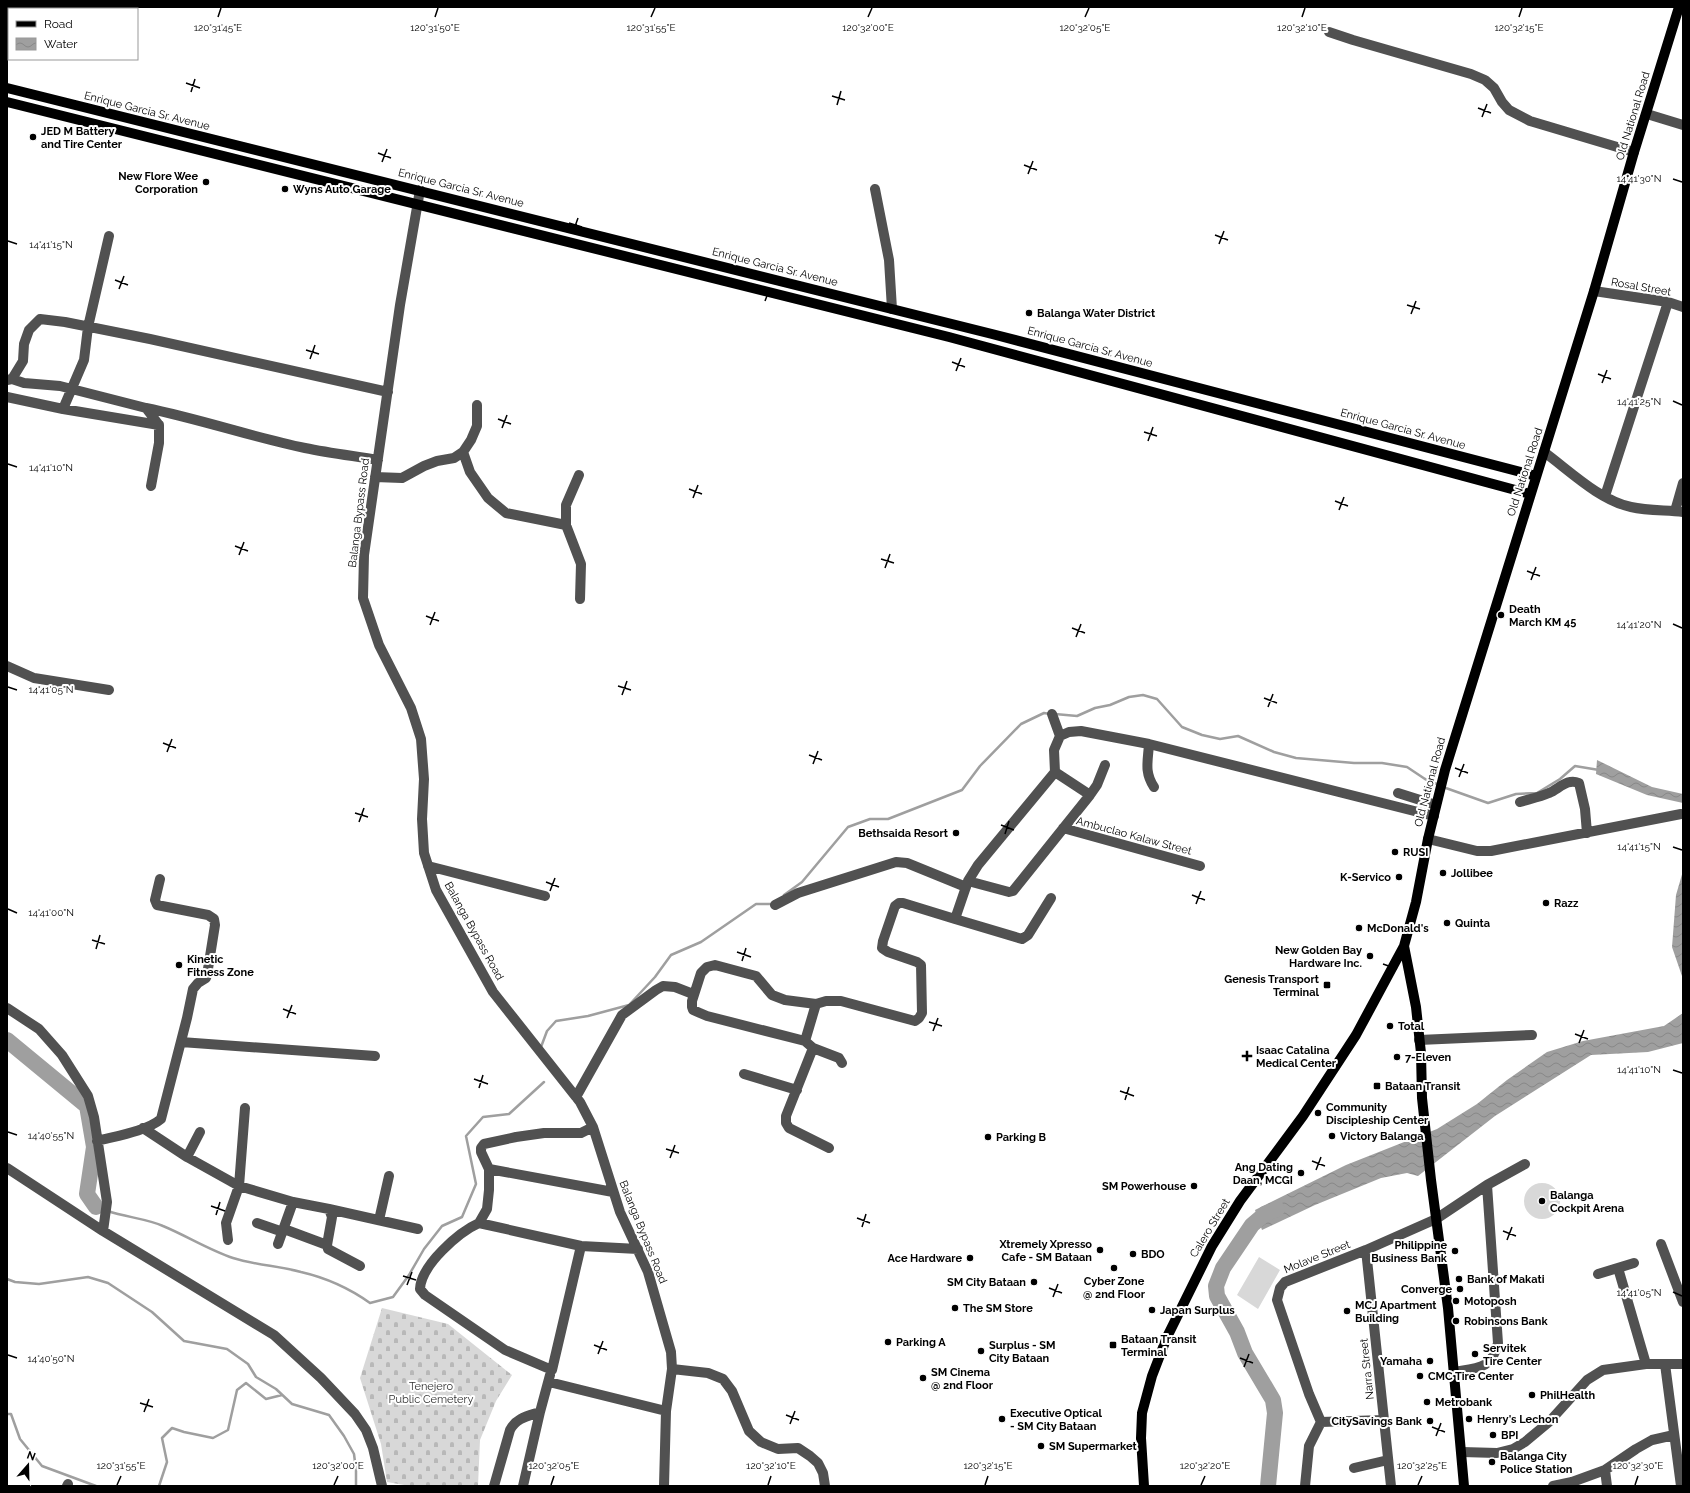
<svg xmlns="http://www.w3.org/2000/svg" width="1690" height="1493" font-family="Raleway,sans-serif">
  <defs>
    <pattern id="cemetery-stones" width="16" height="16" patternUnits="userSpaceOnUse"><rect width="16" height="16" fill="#d8d8d8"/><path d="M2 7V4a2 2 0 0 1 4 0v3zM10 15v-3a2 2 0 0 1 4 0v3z" fill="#b8b8b8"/></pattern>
    <pattern id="water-waves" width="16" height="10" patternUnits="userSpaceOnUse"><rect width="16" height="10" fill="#9f9f9f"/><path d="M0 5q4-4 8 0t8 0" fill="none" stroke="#878787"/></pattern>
  </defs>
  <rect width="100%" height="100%" fill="#fff"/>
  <!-- cemetery -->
  <path fill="url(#cemetery-stones)" d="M382,1308L448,1324L512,1375L496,1401L480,1440L478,1486H410L387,1482L381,1444L360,1378Z"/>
  <!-- pitch -->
  <path fill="#d8d8d8" d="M1524 1201a18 18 0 1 1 36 0a18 18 0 1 1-36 0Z
    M1259,1257L1280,1270L1258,1309L1237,1295Z"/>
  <!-- water -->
  <path fill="url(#water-waves)" d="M1597,760L1652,787L1683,794V803L1647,795L1596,774Z
    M1683,871V979L1672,947L1676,895Z
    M1683,1013V1043L1648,1052L1591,1055L1495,1116L1418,1176L1407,1173L1381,1178L1315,1205L1262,1230L1255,1210L1346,1165L1437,1129L1477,1104L1507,1080L1547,1052L1583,1041L1664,1026Z"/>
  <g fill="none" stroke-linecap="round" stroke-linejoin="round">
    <!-- stream -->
    <path stroke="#9f9f9f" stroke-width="2.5" d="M1055,714L1077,716L1095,708L1110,705L1129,697L1143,695L1157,699L1182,727L1202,735L1220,739L1238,736L1274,752L1296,758L1354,763H1382L1407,767L1425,779L1439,785
      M1443,787L1488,803L1516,794L1537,793L1560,779L1575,766L1599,770
      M784,895L802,882L848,827L870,819H888L962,790L980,766L1021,724L1044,713L1050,714
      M541,1047L547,1031L556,1021L588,1016L629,1005L655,977L671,955L701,942L756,904H771L773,903
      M96,1207L103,1209
      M108,1211C125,1217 148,1219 163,1226C187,1236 209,1250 233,1258C255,1265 279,1266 301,1272C327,1278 349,1288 370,1303L393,1297L409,1275L424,1249L442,1226L462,1217L476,1184L466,1136L483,1117L509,1114L544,1082
      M7,1279L15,1282L39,1284L88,1277L108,1283L152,1312L184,1341L227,1349L248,1364L256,1377L276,1389L292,1404L329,1415L344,1436L354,1454L356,1470V1486
      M7,1414H11L20,1439L42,1466L96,1486
      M159,1486L167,1462L162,1438L172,1428L184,1432L213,1438L228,1430L237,1390L246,1383L266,1399L282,1395"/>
    <!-- river -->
    <path stroke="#9f9f9f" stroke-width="16" d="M7,1040L87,1106L94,1147L87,1194L96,1207
      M1268,1486L1275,1413L1273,1400L1245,1353L1237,1332L1217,1296L1216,1286L1223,1268L1252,1225L1265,1214L1277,1209"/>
    <!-- minor -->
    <path stroke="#515151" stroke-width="10" d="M1329,32L1353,40L1471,74L1485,80L1494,88L1502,102L1509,110L1530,121L1634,152
      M1647,114L1683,125
      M875,189L889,260L892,309
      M420,190L400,305L364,555L363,598L379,645L411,708L421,739L424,779L422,819L424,853L436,890L493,992L580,1102L593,1127L620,1212L648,1272L671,1352L672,1369L666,1411L664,1486
      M1594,291L1668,302L1683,307
      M12,379L24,383L60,386L146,408L159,425
      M7,380L12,379L23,361L24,344L29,330L40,319L65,322L150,339L388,392
      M7,397L63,409L159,425V443L151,486
      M146,408C200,419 252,437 305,448C329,453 354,456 378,460
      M63,409L84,360L88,327L109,236
      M463,452L470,472L488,498L506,513L566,525V505L579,475
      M1544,452C1570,471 1599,500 1631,507C1648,511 1666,510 1683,512
      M375,477L402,478L424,466L437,461L454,458L463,452L471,440L477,426V405
      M1605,496L1668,302
      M1675,511L1683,483
      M566,525L581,564L580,599
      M7,666L34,678L109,690
      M1052,714L1060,736
      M1149,744C1148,761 1144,772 1154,787
      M1055,772L1054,750L1060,736L1069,732L1081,731L1149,744L1434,816
      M1055,772L1090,795
      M1398,793L1436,805
      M1520,802C1530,799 1540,797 1549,793C1559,789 1567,778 1579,783L1585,809L1587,833
      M1063,828L1200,866
      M1428,839L1477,851H1491L1681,814
      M428,866L545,896
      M968,881L1009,892L1013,891L1090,795L1097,785L1105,765
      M775,905L798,893L896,862L907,863L966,887
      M955,919L1022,939L1028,935L1051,898
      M7,1008L39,1029L62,1055L88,1096L94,1117L107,1202L103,1231
      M1419,1040L1532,1035
      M805,1041L816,1004
      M181,1042L375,1056
      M813,1048L839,1058L842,1063
      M744,1074L797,1090
      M576,1097L622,1015L656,990L663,986L675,987L693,994
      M143,1128L187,1157L239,1186L293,1202L329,1209L418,1229
      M97,1141C116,1136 147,1131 161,1119L187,1018L193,989L198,983L206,978L207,975L215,925L214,919L208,915L157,905L155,900L160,879
      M829,1148L789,1128L786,1123V1116L813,1048L805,1041L707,1016L693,1010L692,1007V1001L701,973L707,967L715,965L756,976L772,995L785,1000L816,1004L826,1001H841L915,1021L919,1018L922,1013L921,965L917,962L888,952L882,948L883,941L895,906L899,903H903L955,919L968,881L978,865L1055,772
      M187,1157L200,1132
      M7,1168L103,1231L274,1335L321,1378L355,1414L366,1430L373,1448L382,1486
      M489,1169L613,1192
      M379,1220L389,1176
      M257,1223L283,1232
      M479,1223L487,1209L489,1190V1169L481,1152V1148L484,1144L516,1137L544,1133H581L593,1127
      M284,1229L327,1245L332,1217L329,1209
      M228,1240L226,1223L239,1186L245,1108
      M278,1244L293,1202
      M1661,1244L1683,1302
      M327,1245L328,1249L360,1266
      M581,1246L552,1370L505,1350L425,1295L420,1289C421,1265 459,1232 479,1223L581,1246L638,1249
      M1366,1250L1391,1486
      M1618,1268L1646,1364
      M1598,1274L1634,1263
      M1665,1364L1681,1486
      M672,1369L708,1373L723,1379L732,1391L749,1431L761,1442L778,1449L798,1448L810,1456L818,1463L823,1473L825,1486
      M1454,1372C1478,1368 1492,1369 1498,1343L1487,1185
      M549,1382L666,1411
      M1321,1422L1309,1394L1277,1300L1280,1288L1285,1282L1366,1250L1436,1219L1487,1185L1525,1164
      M1321,1422L1384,1420
      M1462,1452L1497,1453L1513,1449L1525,1442L1549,1422L1587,1380L1603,1370L1646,1364H1683
      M1354,1468L1388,1460
      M1605,1470L1607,1486
      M67,1486L68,1484
      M494,1486L510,1430C516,1418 528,1416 540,1412
      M523,1486L540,1412L550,1375
      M1305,1486L1309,1446L1321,1422
      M1553,1486L1572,1482L1605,1470L1636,1449L1652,1440L1674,1435"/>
    <!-- major -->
    <path stroke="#000" stroke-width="10" d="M7,88L992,334L1536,476
      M7,102L949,337L1530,494
      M1404,946L1416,1007L1421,1053L1422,1098L1431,1180L1448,1308L1464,1486
      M1144,1486L1141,1438L1142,1413L1152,1376L1167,1337L1212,1246L1240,1201L1303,1116L1356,1035L1404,946L1416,902L1428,839L1445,770L1594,291L1634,152L1679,7"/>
  </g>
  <!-- ticks -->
  <path fill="none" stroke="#000" stroke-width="1.5" d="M218,17L221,8M435,17L438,8M651,17L655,8M868,17L872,8M1085,17L1089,8M1302,17L1305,8M1519,17L1522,8M186,83L200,88M191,92L195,79M832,96L845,100M837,105L841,91M1478,108L1491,113M1482,117L1487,104M378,153L391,158M382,162L387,149M1024,165L1037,170M1028,174L1033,161M1673,179L1682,182M569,223L582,227M573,232L578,218M1215,235L1228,240M8,241L17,244M1219,244L1224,231M115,280L128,285M119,289L124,276M761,292L774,297M765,301L770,288M1407,305L1420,309M1411,314L1416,301M306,350L319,354M310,359L315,345M952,362L965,367M956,371L961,358M1598,374L1611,379M1602,383L1607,370M1673,401L1682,405M498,419L511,424M502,428L507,415M1144,432L1157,436M1148,441L1153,427M8,464L17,467M689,489L702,494M693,498L698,485M1335,501L1348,506M1339,510L1344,497M235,546L248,551M239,555L244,542M881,559L894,563M885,568L890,554M1527,571L1540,576M1531,580L1536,567M426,616L439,621M1673,624L1682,628M430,625L435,612M1072,628L1085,633M1076,637L1081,624M618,686L631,690M8,687L17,690M622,695L627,681M1264,698L1277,703M1268,707L1273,694M163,743L176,748M167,752L172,739M809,755L822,760M813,764L818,751M1455,768L1468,773M1459,777L1464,764M355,813L368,817M359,822L364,808M1001,825L1014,830M1005,834L1009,821M1673,847L1682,850M546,882L559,887M550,891L555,878M1192,895L1205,900M1196,904L1201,891M8,909L17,913M92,940L105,944M96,949L100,935M737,952L751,957M742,961L746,948M1383,964L1397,969M1388,973L1392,960M283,1009L296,1014M287,1018L292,1005M929,1022L942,1026M933,1031L938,1018M1575,1034L1588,1039M1579,1043L1584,1030M1673,1070L1682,1073M474,1079L488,1084M479,1088L483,1075M1120,1091L1134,1096M1125,1100L1129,1087M8,1132L17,1135M666,1149L679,1153M670,1158L675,1145M1312,1161L1325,1166M1316,1170L1321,1157M211,1206L225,1211M216,1215L220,1202M857,1218L870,1223M862,1227L866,1214M1503,1231L1516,1236M1507,1240L1512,1227M403,1276L416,1280M407,1285L412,1272M1049,1288L1062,1293M1673,1292L1682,1296M1053,1297L1058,1284M594,1345L607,1350M598,1354L603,1341M8,1355L17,1358M1240,1358L1253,1363M1244,1367L1249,1354M140,1403L153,1407M144,1412L149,1399M786,1415L799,1420M790,1424L795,1411M1432,1427L1445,1432M1436,1436L1441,1423M117,1485L121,1476M334,1485L338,1476M551,1485L554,1476M768,1485L771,1476M985,1485L988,1476M1201,1485L1205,1476M1418,1485L1422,1476M1635,1485L1638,1476"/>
  <!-- markers -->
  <g fill="#000" stroke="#fff" stroke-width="1.5">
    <circle cx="33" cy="137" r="4"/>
    <circle cx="206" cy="182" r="4"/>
    <circle cx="285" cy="189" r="4"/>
    <circle cx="1029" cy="313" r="4"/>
    <circle cx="1501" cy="615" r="4"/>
    <circle cx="956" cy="833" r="4"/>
    <circle cx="1395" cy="852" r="4"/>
    <circle cx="1443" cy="873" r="4"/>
    <circle cx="1399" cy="877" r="4"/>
    <circle cx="1546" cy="903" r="4"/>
    <circle cx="1447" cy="923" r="4"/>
    <circle cx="1359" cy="928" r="4"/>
    <circle cx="1370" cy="956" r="4"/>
    <circle cx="179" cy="965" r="4"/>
    <rect x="1323" y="981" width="8" height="8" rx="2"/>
    <circle cx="1390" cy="1026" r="4"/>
    <path d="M1245 1050h4v4h4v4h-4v4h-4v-4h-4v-4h4z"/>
    <circle cx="1397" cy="1057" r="4"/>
    <rect x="1373" y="1082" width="8" height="8" rx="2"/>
    <circle cx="1318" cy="1113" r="4"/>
    <circle cx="1332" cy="1136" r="4"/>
    <circle cx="988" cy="1137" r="4"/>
    <circle cx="1301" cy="1173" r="4"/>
    <circle cx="1194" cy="1186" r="4"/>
    <circle cx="1542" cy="1201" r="4"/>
    <circle cx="1100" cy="1250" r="4"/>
    <circle cx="1455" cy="1251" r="4"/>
    <circle cx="1133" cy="1254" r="4"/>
    <circle cx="970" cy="1258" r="4"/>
    <circle cx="1114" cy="1268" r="4"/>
    <circle cx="1459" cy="1279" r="4"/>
    <circle cx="1034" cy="1282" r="4"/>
    <circle cx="1460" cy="1289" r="4"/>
    <circle cx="1456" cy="1301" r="4"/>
    <circle cx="955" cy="1308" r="4"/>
    <circle cx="1152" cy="1310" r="4"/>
    <circle cx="1347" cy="1311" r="4"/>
    <circle cx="1456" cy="1321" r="4"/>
    <circle cx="888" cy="1342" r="4"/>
    <rect x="1109" y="1341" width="8" height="8" rx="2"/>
    <circle cx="981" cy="1351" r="4"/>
    <circle cx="1475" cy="1354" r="4"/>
    <circle cx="1430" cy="1361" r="4"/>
    <circle cx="1420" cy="1376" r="4"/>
    <circle cx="923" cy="1378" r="4"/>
    <circle cx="1532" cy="1395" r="4"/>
    <circle cx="1427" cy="1402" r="4"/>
    <circle cx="1002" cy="1419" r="4"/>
    <circle cx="1469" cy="1419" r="4"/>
    <circle cx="1430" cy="1421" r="4"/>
    <circle cx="1493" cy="1435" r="4"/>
    <circle cx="1041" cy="1446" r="4"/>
    <circle cx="1492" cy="1462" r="4"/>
  </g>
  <g text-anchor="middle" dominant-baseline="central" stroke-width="4" stroke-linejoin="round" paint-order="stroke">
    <!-- street labels -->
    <g font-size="11" fill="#000" stroke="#fff">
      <text transform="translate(147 111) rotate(14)">Enrique Garcia Sr. Avenue</text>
      <text transform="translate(1633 116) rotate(-73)">Old National Road</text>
      <text transform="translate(461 188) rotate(14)">Enrique Garcia Sr. Avenue</text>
      <text transform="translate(775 267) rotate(14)">Enrique Garcia Sr. Avenue</text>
      <text transform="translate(1641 287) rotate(10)">Rosal Street</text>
      <text transform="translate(1090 347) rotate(15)">Enrique Garcia Sr. Avenue</text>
      <text transform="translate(1403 429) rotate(15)">Enrique Garcia Sr. Avenue</text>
      <text transform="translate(1525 472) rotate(-72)">Old National Road</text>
      <text transform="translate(359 513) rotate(-83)">Balanga Bypass Road</text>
      <text transform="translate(1430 782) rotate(-75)">Old National Road</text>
      <text transform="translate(1134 836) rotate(15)">Ambuclao Kalaw Street</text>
      <text transform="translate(474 931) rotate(61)">Balanga Bypass Road</text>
      <text transform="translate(1210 1228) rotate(-59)">Calero Street</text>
      <text transform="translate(643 1232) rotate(68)">Balanga Bypass Road</text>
      <text transform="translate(1317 1257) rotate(-22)">Molave Street</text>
      <text transform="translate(1367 1369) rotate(-96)">Narra Street</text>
    </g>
    <!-- poi labels -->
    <g font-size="11" font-weight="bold" fill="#000" stroke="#fff" text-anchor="start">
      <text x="41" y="131">JED M Battery<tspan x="41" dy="13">and Tire Center</tspan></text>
      <text x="198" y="176" text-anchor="end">New Flore Wee<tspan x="198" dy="13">Corporation</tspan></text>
      <text x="293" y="189">Wyns Auto Garage</text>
      <text x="1037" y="313">Balanga Water District</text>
      <text x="1509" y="609">Death<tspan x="1509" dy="13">March KM 45</tspan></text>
      <text x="948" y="833" text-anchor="end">Bethsaida Resort</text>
      <text x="1403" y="852">RUSI</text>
      <text x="1451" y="873">Jollibee</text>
      <text x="1391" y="877" text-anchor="end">K-Servico</text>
      <text x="1554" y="903">Razz</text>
      <text x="1455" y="923">Quinta</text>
      <text x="1367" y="928">McDonald's</text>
      <text x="1362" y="950" text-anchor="end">New Golden Bay<tspan x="1362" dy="13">Hardware Inc.</tspan></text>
      <text x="187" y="959">Kinetic<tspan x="187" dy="13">Fitness Zone</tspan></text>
      <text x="1319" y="979" text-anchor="end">Genesis Transport<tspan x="1319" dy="13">Terminal</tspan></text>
      <text x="1398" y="1026">Total</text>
      <text x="1256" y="1050">Isaac Catalina<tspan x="1256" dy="13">Medical Center</tspan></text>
      <text x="1405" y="1057">7-Eleven</text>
      <text x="1385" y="1086">Bataan Transit</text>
      <text x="1326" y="1107">Community<tspan x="1326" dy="13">Discipleship Center</tspan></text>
      <text x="1340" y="1136">Victory Balanga</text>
      <text x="996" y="1137">Parking B</text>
      <text x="1293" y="1167" text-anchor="end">Ang Dating<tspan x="1293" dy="13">Daan, MCGI</tspan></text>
      <text x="1186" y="1186" text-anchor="end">SM Powerhouse</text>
      <text x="1550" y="1195">Balanga<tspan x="1550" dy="13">Cockpit Arena</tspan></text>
      <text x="1092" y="1244" text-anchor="end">Xtremely Xpresso<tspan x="1092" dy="13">Cafe - SM Bataan</tspan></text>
      <text x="1447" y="1245" text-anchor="end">Philippine<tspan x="1447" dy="13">Business Bank</tspan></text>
      <text x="1141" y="1254">BDO</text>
      <text x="962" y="1258" text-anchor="end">Ace Hardware</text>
      <text x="1467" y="1279">Bank of Makati</text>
      <text x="1114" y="1281" text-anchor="middle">Cyber Zone<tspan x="1114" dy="13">@ 2nd Floor</tspan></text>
      <text x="1026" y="1282" text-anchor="end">SM City Bataan</text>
      <text x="1452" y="1289" text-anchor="end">Converge</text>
      <text x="1464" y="1301">Motoposh</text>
      <text x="1355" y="1305">MCJ Apartment<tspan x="1355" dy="13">Building</tspan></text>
      <text x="963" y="1308">The SM Store</text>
      <text x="1160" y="1310">Japan Surplus</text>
      <text x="1464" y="1321">Robinsons Bank</text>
      <text x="1121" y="1339">Bataan Transit<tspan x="1121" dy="13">Terminal</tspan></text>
      <text x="896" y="1342">Parking A</text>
      <text x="989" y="1345">Surplus - SM<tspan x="989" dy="13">City Bataan</tspan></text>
      <text x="1483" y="1348">Servitek<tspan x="1483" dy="13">Tire Center</tspan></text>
      <text x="1422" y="1361" text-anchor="end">Yamaha</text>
      <text x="931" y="1372">SM Cinema<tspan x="931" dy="13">@ 2nd Floor</tspan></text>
      <text x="1428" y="1376">CMC Tire Center</text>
      <text x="1540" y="1395">PhilHealth</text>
      <text x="1435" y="1402">Metrobank</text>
      <text x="1010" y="1413">Executive Optical<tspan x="1010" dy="13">- SM City Bataan</tspan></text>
      <text x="1477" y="1419">Henry's Lechon</text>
      <text x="1422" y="1421" text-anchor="end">CitySavings Bank</text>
      <text x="1501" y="1435">BPI</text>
      <text x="1049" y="1446">SM Supermarket</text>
      <text x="1500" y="1456">Balanga City<tspan x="1500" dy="13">Police Station</tspan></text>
    </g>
    <!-- park labels -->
    <g font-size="11" fill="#2f2f2f" stroke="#fff">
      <text x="431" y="1386">Tenejero<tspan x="431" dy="13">Public Cemetery</tspan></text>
    </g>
  </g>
  <g font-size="10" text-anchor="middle" fill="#000" stroke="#fff" stroke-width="4" stroke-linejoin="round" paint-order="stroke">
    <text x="218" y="31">120°31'45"E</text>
    <text x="435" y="31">120°31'50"E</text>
    <text x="651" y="31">120°31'55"E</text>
    <text x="868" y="31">120°32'00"E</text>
    <text x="1085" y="31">120°32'05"E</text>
    <text x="1302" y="31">120°32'10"E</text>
    <text x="1519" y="31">120°32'15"E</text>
    <text x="1639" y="182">14°41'30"N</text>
    <text x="51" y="248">14°41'15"N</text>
    <text x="1639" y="405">14°41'25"N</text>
    <text x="51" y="471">14°41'10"N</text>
    <text x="1639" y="628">14°41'20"N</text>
    <text x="51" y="693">14°41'05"N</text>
    <text x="1639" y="850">14°41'15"N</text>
    <text x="51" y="916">14°41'00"N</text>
    <text x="1639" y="1073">14°41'10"N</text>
    <text x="51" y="1139">14°40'55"N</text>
    <text x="1639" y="1296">14°41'05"N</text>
    <text x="51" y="1362">14°40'50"N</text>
    <text x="121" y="1469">120°31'55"E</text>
    <text x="338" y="1469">120°32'00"E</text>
    <text x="554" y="1469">120°32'05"E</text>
    <text x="771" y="1469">120°32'10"E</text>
    <text x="988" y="1469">120°32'15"E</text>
    <text x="1205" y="1469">120°32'20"E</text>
    <text x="1422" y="1469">120°32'25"E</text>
    <text x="1638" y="1469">120°32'30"E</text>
  </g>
  <!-- border -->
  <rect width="1690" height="1493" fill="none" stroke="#000000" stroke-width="16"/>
  <!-- legend -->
  <rect x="8" y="8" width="130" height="52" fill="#ffffff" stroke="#999999"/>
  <rect x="16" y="21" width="20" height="6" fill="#000000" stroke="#999999"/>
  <text x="44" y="28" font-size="12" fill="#000000">Road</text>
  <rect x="16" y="38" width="20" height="12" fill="url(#water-waves)" stroke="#999999"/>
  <text x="44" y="48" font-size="12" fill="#000000">Water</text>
  <!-- north arrow -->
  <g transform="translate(28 1465) rotate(20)" stroke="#ffffff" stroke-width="3" paint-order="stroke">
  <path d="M0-3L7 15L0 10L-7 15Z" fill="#000000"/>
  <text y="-6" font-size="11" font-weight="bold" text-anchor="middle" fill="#000000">N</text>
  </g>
</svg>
